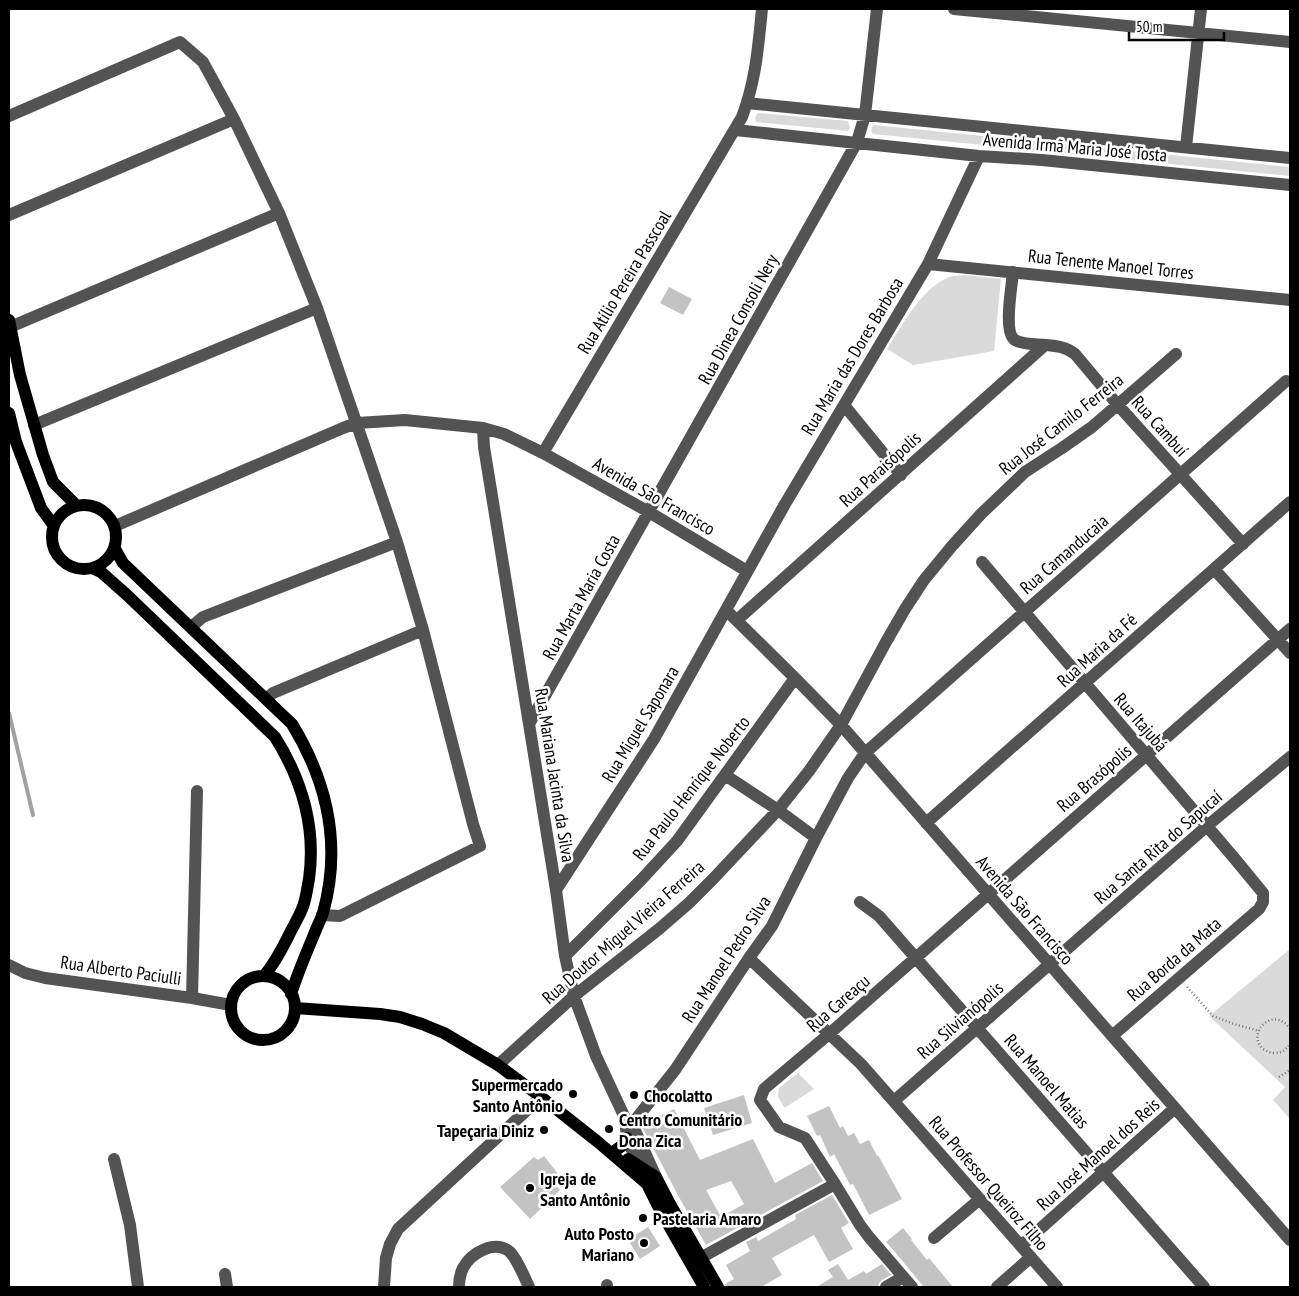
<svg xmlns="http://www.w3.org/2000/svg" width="1299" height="1296" font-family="'PT Sans Narrow',sans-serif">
  <rect width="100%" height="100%" fill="#fff"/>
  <!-- green -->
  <path fill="#dadada" d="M758,113L848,121L850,128L848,131L756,122C755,118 755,116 758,113Z
    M874,125L1290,167V176L873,134L871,131L872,127Z
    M964,275L1001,279L994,351L913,365L887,349C903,324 921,289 949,277C953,275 959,276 964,275Z
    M1290,949V1119L1273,1100L1285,1087L1209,1016Z
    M798,1073L814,1089L786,1107H784L778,1097L779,1088Z"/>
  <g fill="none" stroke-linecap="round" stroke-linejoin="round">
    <!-- stream -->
    <path stroke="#a1a1a1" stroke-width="4" d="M9,713L33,815"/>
  </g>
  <!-- building -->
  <path fill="#c3c3c3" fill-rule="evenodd" d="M669,287L692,299L683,315L660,303Z
    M744,1095L752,1123L713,1135L704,1108Z
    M829,1106L840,1128L843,1126L848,1136L854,1133L860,1144L869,1140L877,1156L878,1155L902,1199L869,1215L853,1184L850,1185L834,1154L830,1157L820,1135L817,1136L807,1116Z
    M674,1109L700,1160L753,1139L775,1183L812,1163L823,1181L706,1245L680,1199L641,1125ZM731,1181L744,1204L721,1217L706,1190Z
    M544,1156L563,1180L555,1184L560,1190L530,1219L500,1187L534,1157L538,1160Z
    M832,1195L849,1223L841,1228L853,1249L829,1262L814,1235L772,1258L782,1275L761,1287H726L725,1284L734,1279L726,1265L750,1251L746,1242L756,1237L758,1241L796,1219L795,1215Z
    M648,1227L660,1246L640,1259L628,1240Z
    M903,1228L912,1239L911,1240L927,1260L929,1258L953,1287H924L895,1252L886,1242Z
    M838,1264L848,1280L864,1271L866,1274L882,1264L891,1275L882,1280L879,1283L878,1287H816L833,1277L828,1270Z"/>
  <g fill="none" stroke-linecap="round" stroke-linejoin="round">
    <!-- path -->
    <path stroke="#757575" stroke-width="2.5" stroke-dasharray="1 2.5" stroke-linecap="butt" d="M1187,987L1213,1016L1234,1024L1259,1031
      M1290,1029C1275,1005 1245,1032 1263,1049C1267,1051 1270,1053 1274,1053C1282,1053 1286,1050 1290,1044
      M1279,1077L1290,1070"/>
    <!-- minor -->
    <path stroke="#535353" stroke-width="12" d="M954,9L1290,42
      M747,103L1290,158
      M9,116L180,42L203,62L234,119L279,213L317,308L397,542L423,630L473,824L480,846L340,916L322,915
      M735,130L979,156L1042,160L1290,185
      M1186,147L1201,9
      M9,215L234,119
      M928,264L1290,300
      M1013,272C1012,285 1003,333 1015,340C1023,345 1037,344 1046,345C1057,346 1066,347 1075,354L1117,404L1243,544
      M10,327L279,213
      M844,405L901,475
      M34,425L317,308
      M483,428L484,447L556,890L565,956L574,996L596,1056L625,1118L627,1138L639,1167
      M543,453L742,117C756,80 758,48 762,9
      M115,526L343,428L357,423L405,420L483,428L504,434L543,453L649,512L747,571
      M982,562L1235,859L1263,893V902L1259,909L1112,1036
      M1214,569L1290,653
      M726,610L795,678L841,725L1290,1240
      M737,620L1045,345
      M191,627L203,617L397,542
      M266,699L273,693L423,630
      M529,724L857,142L865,115L877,9
      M725,775L778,810L816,838
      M926,823L1290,502
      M556,890L654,739L785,504L928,264L979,156
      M860,902L879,916L1204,1287
      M565,956L641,880L677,841L795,678
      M749,958L861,1064L1057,1287
      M9,965L25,973L45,978L192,998L231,1005
      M192,998L197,791
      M498,1065L574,996L659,929L689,903L713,879L778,810L809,771L841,725L886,642L905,609L924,580L952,546L981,514L1025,472L1062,448L1092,427L1176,354
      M894,1101L1207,826L1290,757
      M627,1120L632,1124L656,1177
      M632,1124L675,1070L749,958L772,926L816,838L848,778L865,753L1286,381
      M114,1159L130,1225L138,1287
      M934,1238L980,1199
      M1021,1246L1175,1108
      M693,1262L835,1184
      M225,1274L227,1287
      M607,1285V1287
      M384,1287L386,1258L390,1244L398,1229L541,1097
      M459,1287C459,1281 460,1274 463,1268C471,1253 495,1239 510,1252C517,1259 525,1278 529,1287
      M886,1287L903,1277
      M912,1287L869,1237L860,1225L835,1184L805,1138L779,1127L760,1100L764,1089L829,1034L1290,629
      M997,1287L1031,1257"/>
    <!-- major -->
    <path stroke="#000" stroke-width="12" d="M9,320L20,375L43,455L53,482L77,506
      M9,413L16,442L41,508L54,526
      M52 537a32 32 0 1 1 64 0a32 32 0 1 1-64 0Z
      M115,549L123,563L292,724C328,783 342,845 323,913C320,921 316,929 313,937C305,956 297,975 291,994
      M92,568L101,572L127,595L275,737C302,780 316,829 309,879C307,889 306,900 302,909C298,919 292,928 288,937C281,951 274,964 264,976
      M231 1008a32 32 0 1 1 64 0a32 32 0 1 1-64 0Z
      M295,1008L380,1014L400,1017L422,1024L444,1033L498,1065L541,1097L598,1142L647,1184
      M616,1150L623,1145L627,1138
      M628,1159L656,1177L670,1204L718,1287
      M644,1178L660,1210L704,1287"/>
  </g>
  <!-- markers -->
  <g fill="#000" stroke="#fff" stroke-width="2">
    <circle cx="573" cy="1094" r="5"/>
    <circle cx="634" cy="1095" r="5"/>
    <circle cx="609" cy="1129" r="5"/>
    <circle cx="544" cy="1130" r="5"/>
    <circle cx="530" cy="1188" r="5"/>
    <circle cx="643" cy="1218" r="5"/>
    <circle cx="644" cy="1243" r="5"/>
  </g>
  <g text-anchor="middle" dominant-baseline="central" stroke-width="5" stroke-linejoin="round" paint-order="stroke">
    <!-- street labels -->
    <g font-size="18" fill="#000" stroke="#fff">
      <text transform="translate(1075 147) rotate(5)">Avenida Irmã Maria José Tosta</text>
      <text transform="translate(1111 264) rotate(6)">Rua Tenente Manoel Torres</text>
      <text transform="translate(624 282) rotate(-59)">Rua Atílio Pereira Passcoal</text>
      <text transform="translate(738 319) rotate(-61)">Rua Dinea Consoli Nery</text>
      <text transform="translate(852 356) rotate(-59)">Rua Maria das Dores Barbosa</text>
      <text transform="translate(1061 424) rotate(-38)">Rua José Camilo Ferreira</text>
      <text transform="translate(1160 426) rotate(48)">Rua Cambuí</text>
      <text transform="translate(880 469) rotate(-42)">Rua Paraisópolis</text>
      <text transform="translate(654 496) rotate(30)">Avenida São Francisco</text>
      <text transform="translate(1064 554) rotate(-41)">Rua Camanducaia</text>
      <text transform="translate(581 597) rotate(-61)">Rua Marta Maria Costa</text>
      <text transform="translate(1097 650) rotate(-42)">Rua Maria da Fé</text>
      <text transform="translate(1141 722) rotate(49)">Rua Itajubá</text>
      <text transform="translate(640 724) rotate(-59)">Rua Miguel Saponara</text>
      <text transform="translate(555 775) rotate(81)">Rua Mariana Jacinta da Silva</text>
      <text transform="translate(1094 778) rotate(-41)">Rua Brasópolis</text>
      <text transform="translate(691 788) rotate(-52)">Rua Paulo Henrique Noberto</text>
      <text transform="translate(1158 847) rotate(-41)">Rua Santa Rita do Sapucaí</text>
      <text transform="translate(1025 910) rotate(49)">Avenida São Francisco</text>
      <text transform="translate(623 932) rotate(-41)">Rua Doutor Miguel Vieira Ferreira</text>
      <text transform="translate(726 959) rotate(-57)">Rua Manoel Pedro Silva</text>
      <text transform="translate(1174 959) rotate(-41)">Rua Borda da Mata</text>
      <text transform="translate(121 970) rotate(8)">Rua Alberto Paciulli</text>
      <text transform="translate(838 1003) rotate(-41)">Rua Careaçu</text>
      <text transform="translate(960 1020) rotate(-41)">Rua Silvianópolis</text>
      <text transform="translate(1047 1081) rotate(49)">Rua Manoel Matias</text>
      <text transform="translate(1098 1154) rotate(-42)">Rua José Manoel dos Reis</text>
      <text transform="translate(989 1183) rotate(49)">Rua Professor Queiroz Filho</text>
    </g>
    <!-- poi labels -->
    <g font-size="18" font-weight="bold" fill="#000" stroke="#fff" text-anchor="start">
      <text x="563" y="1084" text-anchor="end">Supermercado<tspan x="563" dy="21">Santo Antônio</tspan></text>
      <text x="644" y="1095">Chocolatto</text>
      <text x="619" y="1119">Centro Comunitário<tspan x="619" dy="21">Dona Zica</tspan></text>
      <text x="534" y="1130" text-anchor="end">Tapeçaria Diniz</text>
      <text x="540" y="1178">Igreja de<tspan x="540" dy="21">Santo Antônio</tspan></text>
      <text x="653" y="1218">Pastelaria Amaro</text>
      <text x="634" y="1233" text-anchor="end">Auto Posto<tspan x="634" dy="21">Mariano</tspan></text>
    </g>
  </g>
  <!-- border -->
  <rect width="1299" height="1296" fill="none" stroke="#000000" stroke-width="20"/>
  <!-- scale -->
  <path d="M1129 32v8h95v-8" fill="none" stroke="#000000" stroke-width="2.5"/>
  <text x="1136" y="32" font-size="15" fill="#000000" stroke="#ffffff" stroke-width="4" paint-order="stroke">50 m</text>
</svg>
